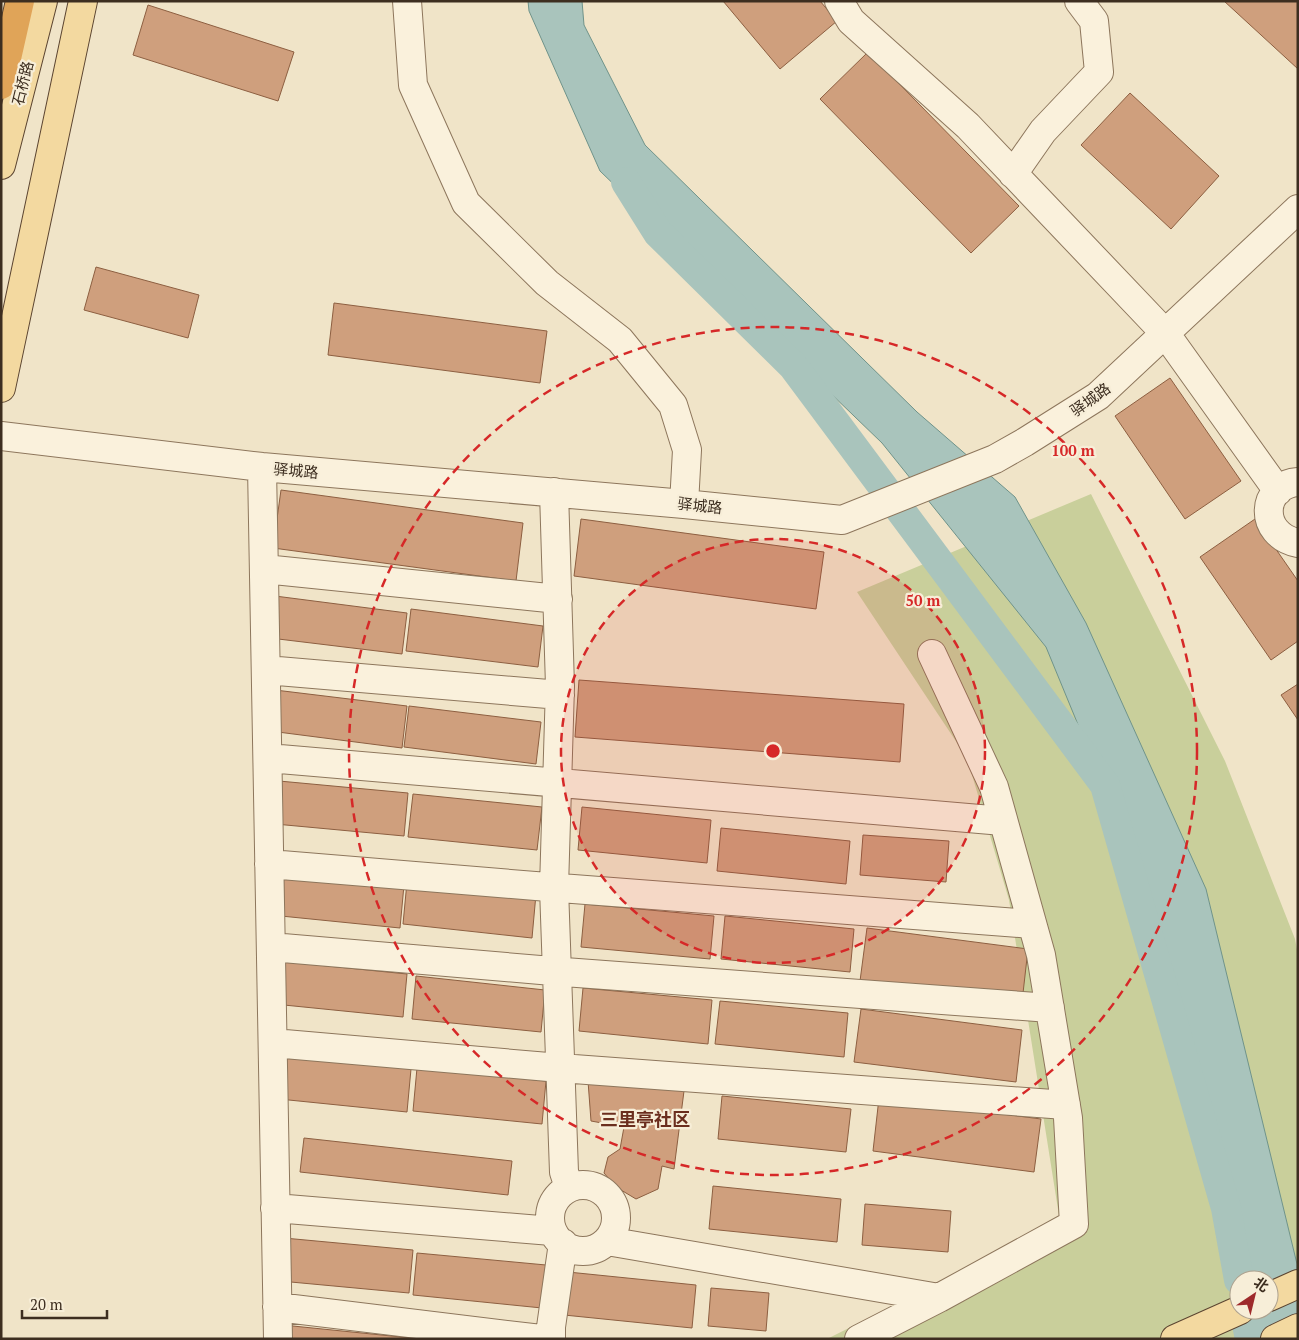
<svg xmlns="http://www.w3.org/2000/svg" width="1299" height="1340" font-family="'PT Serif','Noto Sans SC',serif">
  <rect width="100%" height="100%" fill="#f0e4c8"/>
  <!-- green -->
  <path fill="#c9cf9b" fill-rule="evenodd" d="M1091,494L1225,761L1295,939L1298,955V1339H827L1060,1222L1009,900L967,758L857,592ZM1239,1280H1269V1310H1239Z"/>
  <!-- water -->
  <path fill="#a9c4bc" stroke="#6f938a" d="M528,1H582L584,25L645,145L917,412L1015,497L1086,623L1206,889L1297,1264L1298,1339H1255L1248,1310H1269V1280H1241L1154,909L1046,647L882,443L600,171L529,11Z"/>
  <g fill="none" stroke-linecap="round" stroke-linejoin="round">
    <!-- canal -->
    <path stroke="#a9c4bc" stroke-width="30" d="M626,182L658,233L793,366L1105,785L1226,1208L1239,1280
      M1244,1310L1250,1339"/>
  </g>
  <!-- building -->
  <path fill="#cf9f7d" stroke="#8d5f41" d="M723,1H820L837,21L780,69Z
    M1224,1H1298V69Z
    M148,5L294,52L278,101L133,55Z
    M868,52L1019,206L971,253L820,99Z
    M1130,93L1219,176L1171,229L1081,145Z
    M96,267L199,295L188,338L84,310Z
    M334,303L547,331L540,383L328,355Z
    M1170,378L1241,481L1185,519L1115,416Z
    M281,490L523,523L516,581L273,548Z
    M581,519L824,552L816,609L574,576Z
    M1255,519L1298,581V641L1271,660L1200,557Z
    M275,596L407,613L402,654L270,638Z
    M411,609L543,626L538,667L406,651Z
    M579,680L904,704L900,762L575,737Z
    M1298,684V720L1281,695Z
    M275,690L407,706L402,748L270,731Z
    M409,706L541,722L536,764L404,747Z
    M279,781L408,793L404,836L275,824Z
    M413,794L542,807L537,850L408,837Z
    M582,807L711,820L707,863L578,850Z
    M721,828L850,841L846,884L717,871Z
    M863,835L949,841L946,882L860,875Z
    M275,872L404,885L400,928L271,915Z
    M407,882L536,894L532,938L403,924Z
    M585,904L714,916L710,959L581,947Z
    M725,916L854,929L850,972L721,959Z
    M867,928L1028,949L1022,1002L860,981Z
    M278,961L407,974L403,1017L274,1004Z
    M416,976L545,990L541,1032L412,1019Z
    M583,988L712,1000L708,1044L579,1031Z
    M720,1001L848,1013L844,1057L715,1044Z
    M861,1009L1022,1030L1016,1082L854,1062Z
    M282,1056L411,1069L407,1112L279,1099Z
    M417,1068L546,1081L542,1124L413,1111Z
    M588,1081L684,1091L674,1169L662,1166L658,1189L636,1199L616,1187L604,1173L608,1157L620,1149L624,1127L591,1121Z
    M722,1096L851,1109L846,1152L718,1139Z
    M879,1098L1041,1119L1034,1172L873,1151Z
    M304,1138L512,1161L508,1195L300,1172Z
    M713,1186L841,1199L837,1242L709,1229Z
    M865,1204L951,1211L948,1252L862,1245Z
    M284,1238L413,1250L409,1293L280,1281Z
    M417,1253L546,1265L542,1308L413,1295Z
    M568,1272L696,1285L692,1328L564,1315Z
    M711,1288L769,1293L766,1331L708,1326Z
    M283,1325L411,1338V1339H281Z"/>
  <g fill="none" stroke-linecap="round" stroke-linejoin="round">
    <defs>
      <path id="minor" d="M407,1L413,85L466,203L547,283L620,340L673,405L687,450L684,504
        M839,1L851,21L968,126L1165,333L1278,491
        M1013,174L1043,131L1099,72L1094,21L1079,1
        M1,436L262,467L684,504L842,520L995,459L1025,442L1098,396L1298,209
        M262,467L278,1339
        M1298,482C1260,485 1258,535 1298,543
        M554,492L560,686L554,888L564,1172L569,1187
        M264,569L558,599
        M266,670L560,695
        M268,758L1003,821
        M269,864L560,888L1032,924
        M271,947L564,972L1050,1008
        M273,1043L560,1068L1066,1105
        M550 1218a33 33 0 1 1 66 0a33 33 0 1 1-66 0Z
        M275,1208L552,1231
        M607,1241L939,1298
        M277,1307L541,1339
        M551,1339V1327L563,1243
        M859,1339L939,1298L1074,1224L1068,1118L1041,955L994,787L932,654"/>
      <path id="major" d="M1,165L43,1
        M1,388L83,1
        M1269,1297L1298,1284
        M1175,1339L1240,1310
        M1275,1339L1298,1328"/>
      <path id="highway" d="M1,85L20,1"/>
    </defs>
    <!-- minor casing -->
    <use href="#minor" stroke="#8d765c" stroke-width="30"/>
    <!-- major casing -->
    <use href="#major" stroke="#5b4430" stroke-width="30"/>
    <!-- highway casing -->
    <use href="#highway" stroke="#5b4430" stroke-width="30"/>
    <!-- minor -->
    <use href="#minor" stroke="#faf1dc" stroke-width="28"/>
    <!-- major -->
    <use href="#major" stroke="#f3d9a0" stroke-width="28"/>
    <!-- highway -->
    <use href="#highway" stroke="#e0a458" stroke-width="28"/>
  </g>
  <!-- distance rings -->
  <circle cx="773" cy="751" r="212" fill="#d62828" fill-opacity=".12"/>
  <g fill="none" stroke="#d62828" stroke-width="2.5" stroke-dasharray="9 6">
    <circle cx="773" cy="751" r="212"/>
    <circle cx="773" cy="751" r="424"/>
  </g>
  <g text-anchor="middle" dominant-baseline="central" stroke-width="4.5" stroke-linejoin="round" paint-order="stroke">
    <!-- street labels -->
    <g font-size="15" fill="#3d2e20" stroke="#f7eed8">
      <text transform="translate(22 83) rotate(-76)">石桥路</text>
      <text transform="translate(1090 399) rotate(-36)">驿城路</text>
      <text transform="translate(296 470) rotate(5)">驿城路</text>
      <text transform="translate(700 505) rotate(6)">驿城路</text>
    </g>
    <!-- quarter labels -->
    <g font-size="18" font-weight="bold" fill="#6b2e1e" stroke="#f7eed8">
      <text x="645" y="1119">三里亭社区</text>
    </g>
  </g>
  <circle cx="773" cy="751" r="8" fill="#d62828" stroke="#f7eed8" stroke-width="2.5"/>
  <g font-size="15" text-anchor="middle" font-weight="bold" fill="#d62828" stroke="#f7eed8" stroke-width="4.5" stroke-linejoin="round" paint-order="stroke">
    <text x="1073" y="456">100 m</text>
    <text x="923" y="606">50 m</text>
  </g>
  <!-- border -->
  <rect width="1299" height="1340" fill="none" stroke="#3d2e20" stroke-width="5"/>
  <!-- north arrow -->
  <g transform="translate(1254 1295) rotate(35)"><circle r="24" fill="#f7eed8" stroke="#ada18e"/>
  <path d="M0-4L9 19L0 12L-9 19Z" fill="#9e2a2b"/>
  <text y="-8" font-size="14" font-weight="bold" text-anchor="middle" fill="#3d2e20">北</text>
  </g>
  <!-- scale -->
  <path d="M22 1310v8h85v-8" fill="none" stroke="#3d2e20" stroke-width="2.5"/>
  <text x="30" y="1310" font-size="15" fill="#3d2e20" stroke="#f7eed8" stroke-width="4" paint-order="stroke">20 m</text>
</svg>
